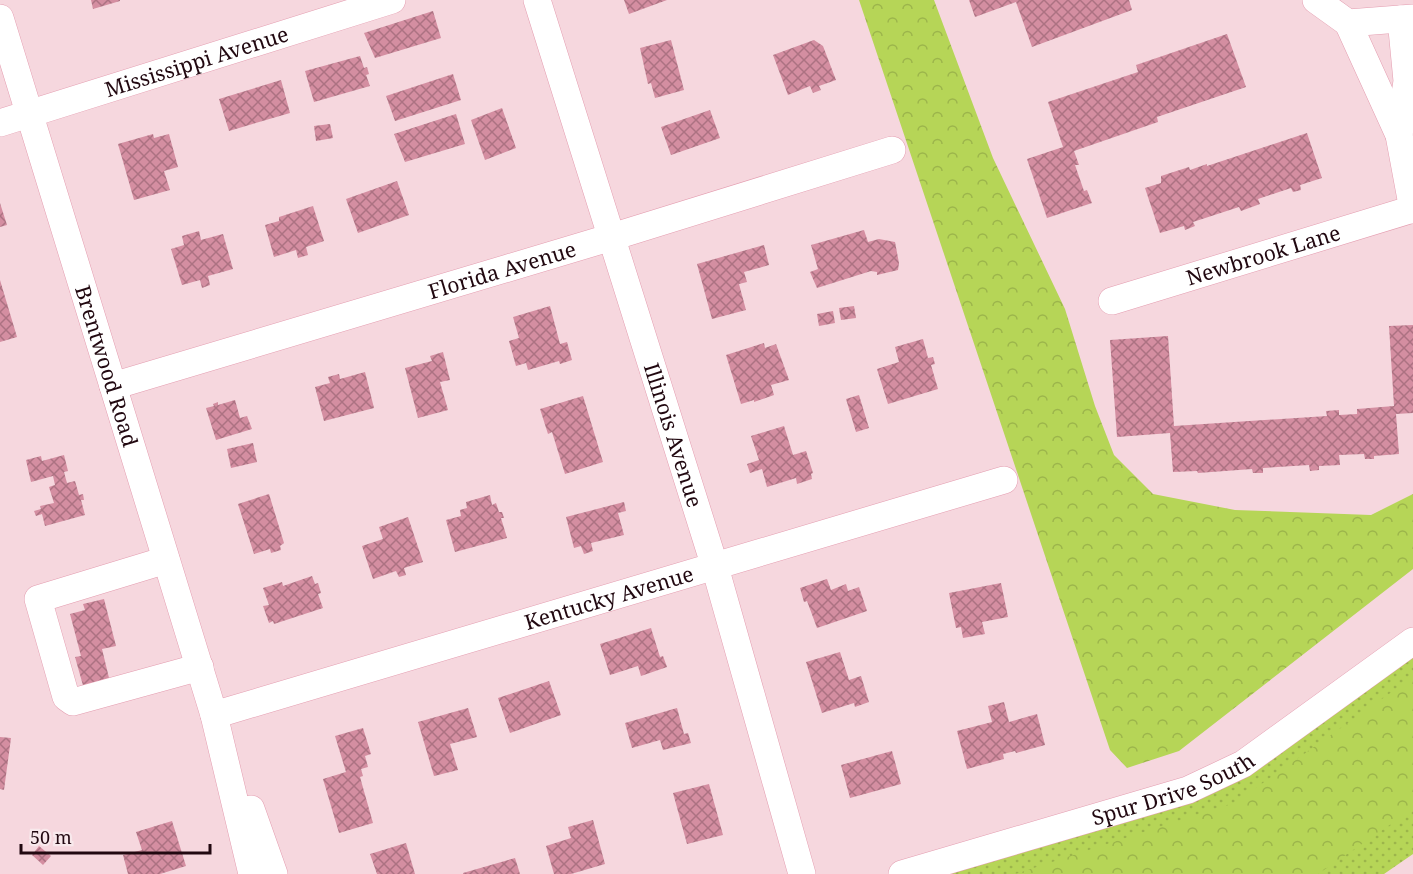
<svg xmlns="http://www.w3.org/2000/svg" width="1413" height="874" font-family="'Noto Serif',serif">
  <defs>
    <pattern id="green-dots" width="8" height="8" patternUnits="userSpaceOnUse" patternTransform="scale(1.5)"><rect width="8" height="8" fill="#b6d557"/><path d="M2 2h.1M6 6h.1" fill="none" stroke="#9cb54b" stroke-width="1.8" stroke-linecap="round"/></pattern>
    <pattern id="forest-crowns" width="20" height="18" patternUnits="userSpaceOnUse" patternTransform="scale(1.5)"><rect width="20" height="18" fill="#b6d557"/><path d="M2 6a3 3 0 1 1 6 0M12 15a3 3 0 1 1 6 0" fill="none" stroke="#9cb54b"/></pattern>
    <pattern id="building-cross-hatch" width="8" height="8" patternUnits="userSpaceOnUse" patternTransform="scale(1.5)"><rect width="8" height="8" fill="#d48ea1"/><path d="M0 0l8 8M0 8l8-8" fill="none" stroke="#ac7282"/></pattern>
  </defs>
  <rect width="100%" height="100%" fill="#f6d7de"/>
  <!-- green -->
  <path fill="url(#green-dots)" d="M1413,652V854L1384,874H944L1200,795Z"/>
  <!-- forest -->
  <path fill="url(#forest-crowns)" d="M859,0H934L993,158L1065,309L1095,406L1114,455L1153,494L1235,510L1371,515L1413,494V569L1179,751L1127,768L1110,750Z
    M1413,677V809L1318,874H1015L1236,802Z"/>
  <!-- building -->
  <path fill="url(#building-cross-hatch)" d="M91,0H120V1L93,9Z
    M624,0H667L629,14Z
    M969,0H1129L1132,10L1032,47L1016,2L975,17Z
    M433,11L441,38L375,58L364,33Z
    M1227,34L1246,87L1157,117L1158,122L1074,151L1079,165H1075L1084,191L1087,190L1092,203L1047,218L1027,159L1063,147L1048,102L1138,72L1136,65Z
    M671,40L684,90L655,98L651,83L648,84L640,48Z
    M814,40L823,46L836,80L819,86L821,90L813,93L810,86L788,95L773,55Z
    M360,56L364,68L367,67L369,74L366,75L370,86L314,102L305,71Z
    M453,74L461,100L395,121L386,96Z
    M281,80L290,113L229,131L219,99Z
    M502,108L516,148L485,160L471,120Z
    M710,110L720,138L671,155L661,127Z
    M456,114L465,144L405,162L394,134Z
    M330,124L333,138L316,141L314,126Z
    M1307,133L1322,178L1300,185L1301,190L1293,192L1291,188L1258,199L1260,204L1241,211L1239,207L1193,222L1195,226L1185,230L1184,226L1160,233L1145,188L1161,183V176L1189,167L1190,170L1207,164V166Z
    M153,134L154,138L169,134L178,167L164,171L170,190L134,200L118,144Z
    M397,181L409,215L358,233L346,199Z
    M0,203L7,225L0,227Z
    M313,206L324,241L306,247L308,255L298,258L296,250L274,257L265,225L279,221V217Z
    M864,230L868,242L879,239L895,242L899,263L898,270L877,275V272L871,271L817,288L810,272L818,269L811,245Z
    M199,231L201,240L223,234L233,269L208,276L210,285L202,288L200,280L182,285L171,249L184,245L182,236Z
    M764,245L769,265L744,272L747,282L739,284L746,310L712,319L697,264Z
    M0,280L17,337L0,342Z
    M550,306L560,344L567,342L572,360L560,364L559,361L528,370L526,363L516,366L509,341L519,338L513,317Z
    M854,306L856,318L841,320L839,308Z
    M833,311L835,323L819,326L817,314Z
    M1413,325V413L1396,414L1399,454L1374,456V459H1365L1364,454L1339,455L1340,465L1319,466V470L1310,471L1309,465L1263,468V473H1253L1252,469L1198,473L1197,471L1173,472L1170,433L1117,437L1110,340L1168,336L1174,426L1327,416L1326,411L1339,410V415L1357,414V409L1394,406L1389,326Z
    M923,339L928,358L933,357L935,364L931,365L938,389L888,404L877,369L899,362L895,347Z
    M764,343L765,348L776,344L789,380L771,385L774,395L754,402V400L741,404L726,355Z
    M443,352L450,380L440,382L448,410L418,418L405,368L432,361L430,356Z
    M365,372L374,408L324,421L315,387L330,383L328,377L339,374L340,379Z
    M859,395L869,428L856,432L846,399Z
    M583,396L603,462L565,474L552,432L548,434L540,409Z
    M235,400L240,418L247,416L252,429L216,440L206,408L214,406L213,404L218,402V405Z
    M784,426L793,455L806,451L813,473L811,474L812,479L797,484L796,478L767,487L762,469L750,473L747,464L759,460L751,436Z
    M253,443L257,462L231,468L227,449Z
    M64,455L68,471L64,472L67,483L75,481L79,495L83,494L84,500H81L85,515L45,526L42,514L36,516L34,511L41,509L40,506L54,503L49,487L55,485L53,476L31,482L26,460L41,456L42,461Z
    M269,494L284,543L280,546L281,550L271,553L270,549L254,554L238,504Z
    M490,495L492,505L496,503L499,512H502L504,518H501L507,538L455,552L446,520L461,516L460,510L467,508L466,502Z
    M624,502L626,511L618,513L624,535L591,543L593,551L584,554L581,546L574,548L566,517Z
    M408,517L423,562L404,568L406,575L399,577L396,571L373,579L362,546L383,539L379,527Z
    M312,576L315,584L318,583L321,593L318,594L323,608L274,624L273,621L269,623L263,606L269,605L263,588L282,582L283,586Z
    M827,579L831,590L846,584L848,591L859,587L867,611L817,628L807,601L804,602L800,588Z
    M1001,583L1008,617L982,622L985,634L963,638L961,627L956,628L949,593Z
    M104,599L116,646L102,649L110,682L84,689L75,657L81,656L70,614L85,610L83,604Z
    M651,628L660,657L663,656L667,667L641,676L638,666L610,675L600,644Z
    M840,652L849,680L861,676L869,702L855,707L854,703L822,713L806,662Z
    M549,681L561,715L510,733L498,698Z
    M1004,702L1009,722L1037,714L1045,745L1016,753L1015,751L1003,754L1004,759L967,769L957,731L992,722L988,706Z
    M468,708L477,737L450,744L458,770L434,776L418,722Z
    M677,708L684,734L688,733L691,743L663,750L660,740L632,748L625,723Z
    M363,728L371,754L365,756L368,767L361,769L363,776L360,777L373,823L339,833L323,779L346,772L335,736Z
    M0,737L11,738L4,790L0,789Z
    M892,751L901,784L850,798L841,765Z
    M709,784L723,835L687,844L673,793Z
    M593,820L605,864L571,874H554L546,846L571,838L568,827Z
    M172,821L186,866L160,874H128L123,855L142,850L136,832Z
    M406,843L415,874H377L370,854Z
    M39,846L51,856L43,865L32,855Z
    M515,858L520,874H463V873Z"/>
  <g fill="none" stroke-linecap="round" stroke-linejoin="round">
    <defs>
      <g id="minor">
        <path id="s1" d="M537,0L715,567L802,874"/>
        <path d="M1316,0L1348,23L1413,18"/>
        <path id="s2" d="M0,18L214,715L252,874"/>
        <path d="M1348,23L1399,135L1413,210"/>
        <path id="s3" d="M0,123L392,0"/>
        <path d="M1399,135L1407,81L1401,19"/>
        <path id="s4" d="M1112,301L1413,209"/>
        <path id="s5" d="M113,386L612,237L892,150"/>
        <path d="M166,560L38,599L66,697L73,702L200,667"/>
        <path id="s6" d="M214,715L1004,480"/>
        <path d="M251,809L274,874"/>
        <path id="s7" d="M902,874L1188,790L1243,764L1413,641"/>
      </g>
    </defs>
    <!-- minor casing -->
    <use href="#minor" stroke="#e49db0" stroke-width="28"/>
    <!-- minor -->
    <use href="#minor" stroke="#fff" stroke-width="27"/>
  </g>
  <g text-anchor="middle" dominant-baseline="central" stroke-width="5" stroke-linejoin="round" paint-order="stroke">
    <!-- street labels -->
    <g font-size="21" fill="#210810" stroke="#f8e9ec">
      <text stroke="none"><textPath href="#s3" startOffset="206">Mississippi Avenue</textPath></text>
      <text stroke="none"><textPath href="#s4" startOffset="158">Newbrook Lane</textPath></text>
      <text stroke="none"><textPath href="#s5" startOffset="406">Florida Avenue</textPath></text>
      <text stroke="none"><textPath href="#s2" startOffset="364">Brentwood Road</textPath></text>
      <text stroke="none"><textPath href="#s1" startOffset="456">Illinois Avenue</textPath></text>
      <text stroke="none"><textPath href="#s6" startOffset="412">Kentucky Avenue</textPath></text>
      <text stroke="none"><textPath href="#s7" startOffset="284">Spur Drive South</textPath></text>
    </g>
  </g>
  <!-- scale -->
  <path d="M21 844v9h189v-9" fill="none" stroke="#210810" stroke-width="3"/>
  <text x="30" y="844" font-size="18" fill="#210810" stroke="#f8e9ec" stroke-width="4.5" paint-order="stroke">50 m</text>
</svg>
